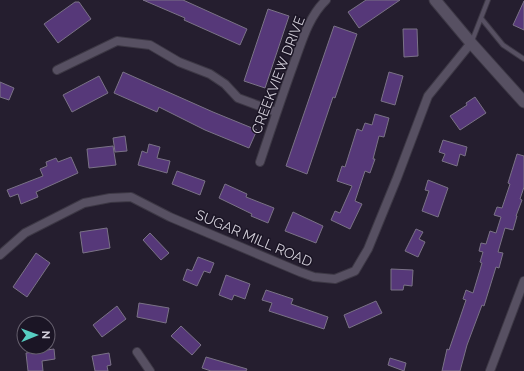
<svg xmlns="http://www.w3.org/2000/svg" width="524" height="371" font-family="Raleway,sans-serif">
  <rect width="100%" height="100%" fill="#251e2f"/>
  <!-- building -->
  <path fill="#563879" stroke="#7a7286" d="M143,0H183L247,29L240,45L184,20L185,18Z
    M366,0H400L359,28L348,12Z
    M524,1V30L513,25Z
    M75,2H79L91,19L58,43L44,24Z
    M268,9L289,16L265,88L244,81Z
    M334,26L357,34L335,98L333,97L307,174L286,166Z
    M403,29H417L418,56L404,57Z
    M123,72L213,112L257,130L249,148L205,130L159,107L157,112L114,93Z
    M389,72L403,76L395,105L381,101Z
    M99,76L108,93L72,112L63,95Z
    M0,82L14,88L9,100L0,97Z
    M475,97L486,113L460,130L450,116L467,105L466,103Z
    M375,114L389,118L384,137L379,136L373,159H375L370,173L365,171L355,201L362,204L350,229L331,220L335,211L340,213L352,186L337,181L342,166L345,167L357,129L362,131L365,123L372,125Z
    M125,136L127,151L115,152L113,138Z
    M443,140L467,147L465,156L460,154L457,166L442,161L445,154L439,152Z
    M149,144L160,147L157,158L170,161L167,173L138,165L142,151L147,153Z
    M113,146L116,165L89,168L87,149Z
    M517,154L524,156V187L520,199L522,200L516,216H517L513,230L505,228L498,252L503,253L499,268L496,267L484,306L482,305L467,345L460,371H442L447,349L449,350L466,300L463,299L466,290L473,293L482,263L480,262L483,252L479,251L481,243L486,244L490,231L496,233L501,217L494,215L497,207L502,208L510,184L508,183Z
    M71,157L78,173L36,192L38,197L21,204L18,194L10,197L7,190L43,176L40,169L47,166L46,162L56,158L58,162Z
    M177,171L205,181L200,195L172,184Z
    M428,180L448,188L438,217L422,211L429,191L425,190Z
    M225,184L247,194L246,197L274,208L268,223L251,216L252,214L219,198Z
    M293,212L323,226L316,243L285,231Z
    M107,228L110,248L83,253L80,232Z
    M416,229L423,232L419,239L425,242L418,257L405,251Z
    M150,233L169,253L161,260L143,240Z
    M36,253L50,263L27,297L13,287Z
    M198,257L214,263L210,273L204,271L197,286L183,280L187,269L192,271Z
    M391,269L413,270L412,286L404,285L403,290H391Z
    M226,275L250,284L245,299L234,295L232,300L219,295Z
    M266,290L293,299L291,304L328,317L324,329L269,311L272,303L262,300Z
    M376,301L382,313L349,328L344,315Z
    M139,303L169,308L166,323L137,317Z
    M117,306L126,319L102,337L93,325Z
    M181,326L201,345L192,355L171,336Z
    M54,349L55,359L42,361L43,371H28L26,353Z
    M109,353L111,365L107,366L108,371H95L92,356Z
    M206,357L247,369L246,371H211L202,368Z
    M390,358L406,363L404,371L388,365Z"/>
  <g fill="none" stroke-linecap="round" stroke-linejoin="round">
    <defs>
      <path id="lane" d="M481,18L503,45L524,59
        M472,41L488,0"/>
      <path id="street" d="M57,70L117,41L150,45L179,62L210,74L225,84L238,98L276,112
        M260,162C271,129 282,96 294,63C302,41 309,16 326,0
        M0,255L25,233L84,203L110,198L131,197L170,217L300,272L314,277L335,279L355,271L368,249L397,178L428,96L471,43
        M137,352L150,371
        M490,371L524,281"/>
      <path id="secondary" d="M435,0L471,43L524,102"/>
    </defs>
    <!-- lane casing -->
    <use href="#lane" stroke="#3d3845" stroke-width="6"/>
    <!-- street casing -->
    <use href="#street" stroke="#3d3845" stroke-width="10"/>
    <!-- secondary casing -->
    <use href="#secondary" stroke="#3d3845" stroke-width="13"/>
    <!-- lane -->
    <use href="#lane" stroke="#575062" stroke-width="4"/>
    <!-- street -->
    <use href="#street" stroke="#575062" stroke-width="8"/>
    <!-- secondary -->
    <use href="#secondary" stroke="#575062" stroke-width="11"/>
  </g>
  <g text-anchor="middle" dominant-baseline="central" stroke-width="3" stroke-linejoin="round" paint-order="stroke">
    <!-- street labels -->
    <g font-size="14" fill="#d3cfda" stroke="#1b1525">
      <text transform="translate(278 75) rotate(-69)">CREEKVIEW DRIVE</text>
      <text transform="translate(254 238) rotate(23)">SUGAR MILL ROAD</text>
    </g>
  </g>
  <!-- north arrow -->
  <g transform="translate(36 335) rotate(89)"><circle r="19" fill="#1b1525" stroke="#655f6d"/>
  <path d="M0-3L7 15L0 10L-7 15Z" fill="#57cec2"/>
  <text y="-6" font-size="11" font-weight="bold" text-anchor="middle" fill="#d3cfda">N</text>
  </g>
</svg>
